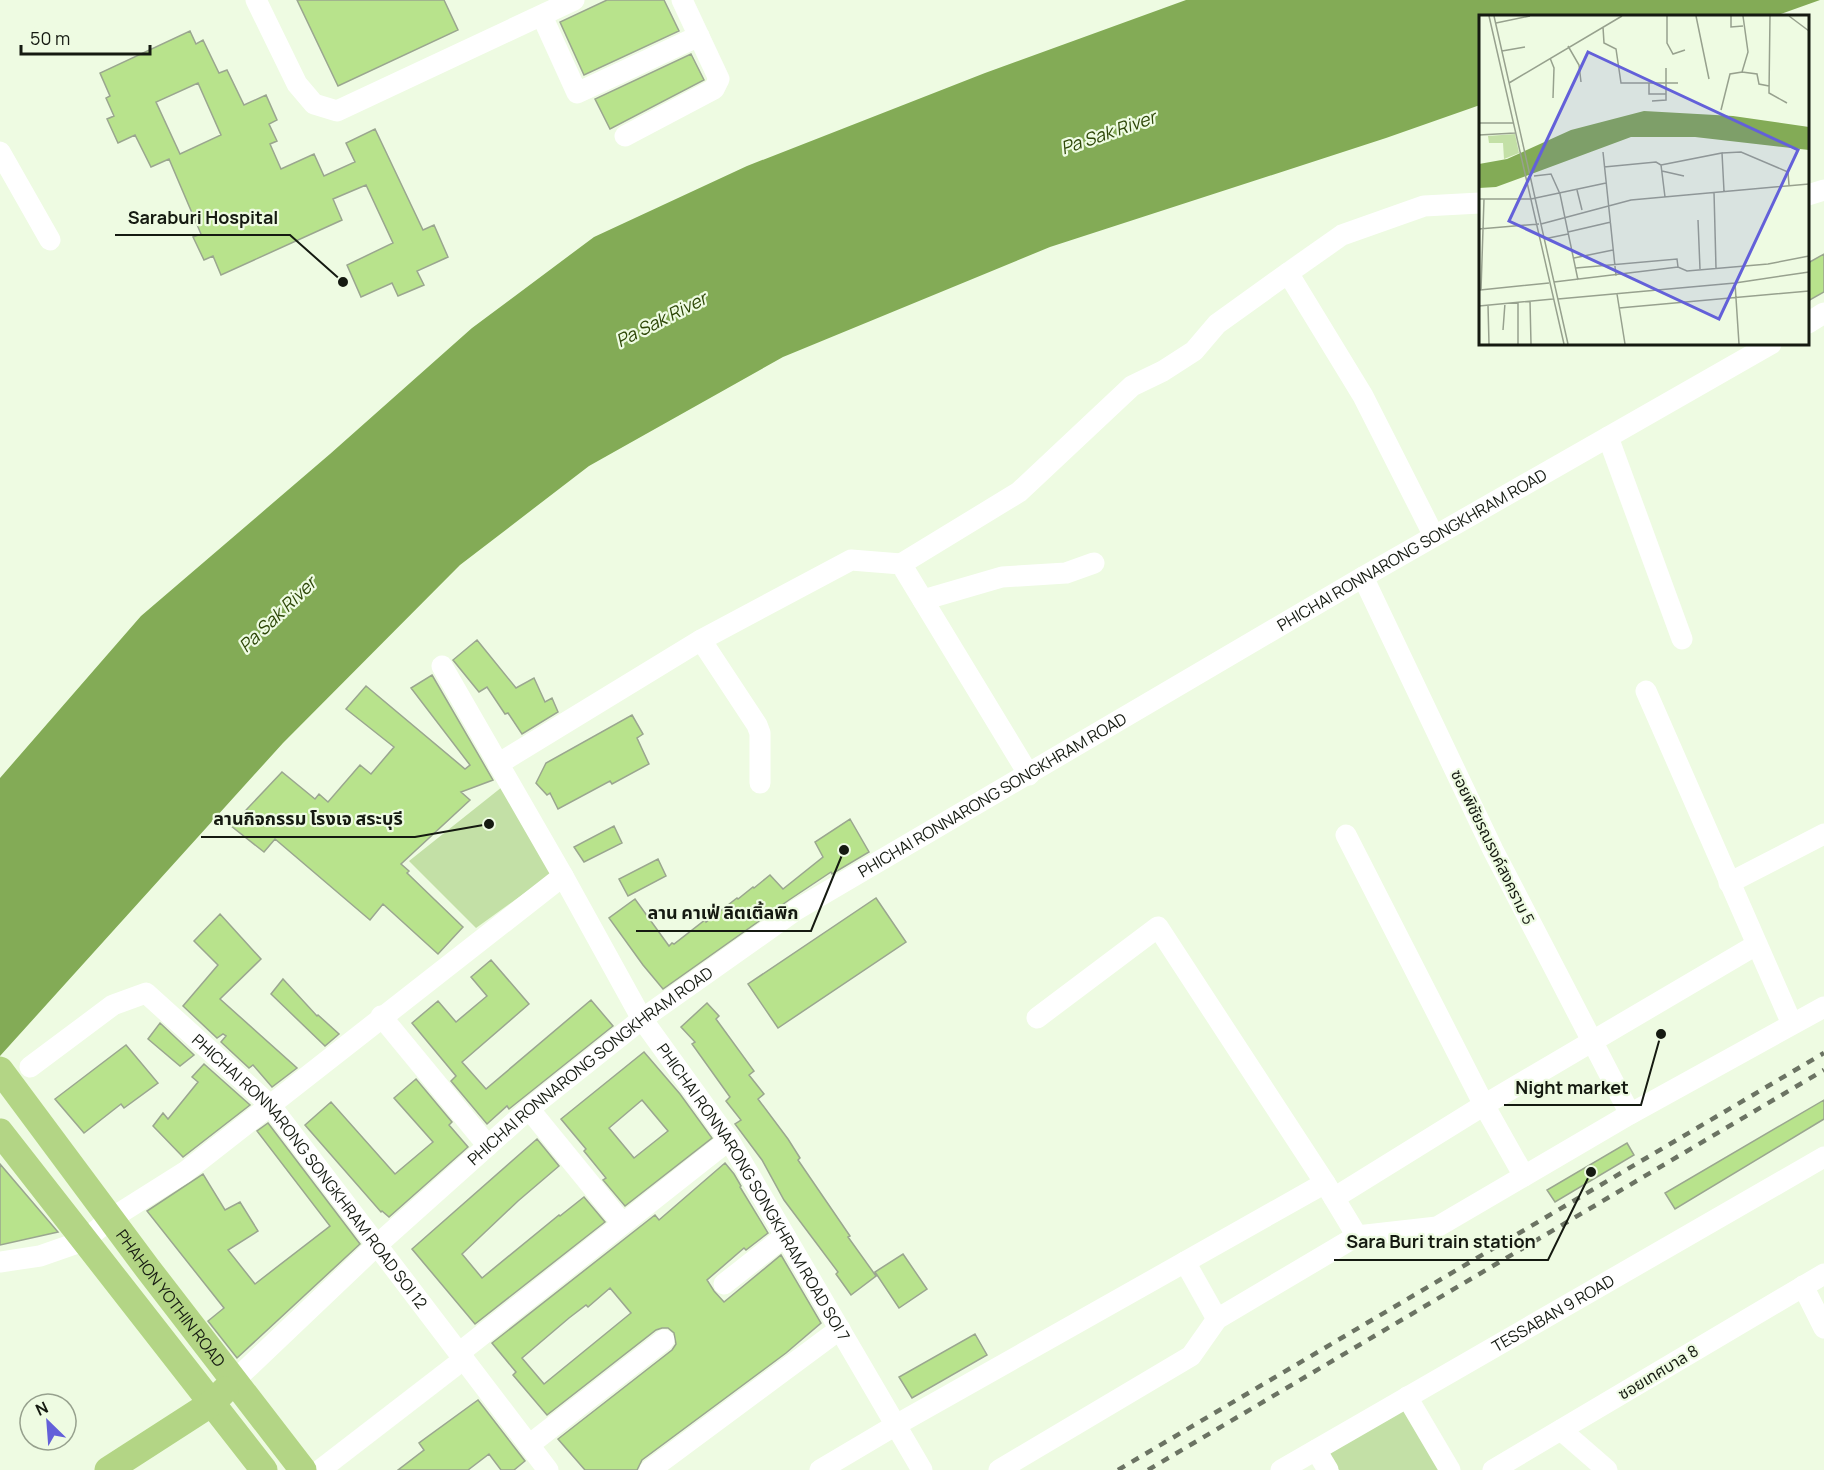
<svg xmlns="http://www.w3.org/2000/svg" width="1824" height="1470" font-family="Manrope,'Noto Sans Thai',sans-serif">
  <rect width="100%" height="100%" fill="#eefbe2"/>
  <!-- green -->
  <path fill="#c3e0a6" d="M502,787L551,874L476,928L409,861Z
    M1404,1408L1442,1470H1339L1329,1454Z"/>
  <!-- water -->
  <path fill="#83ab56" d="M1186,0H1820L1775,16H1480V105L1386,138L1050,247L783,357L589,466L460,565L283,743L0,1056V778L141,616L330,454L472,328L594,237L747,166L985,73Z"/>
  <!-- building -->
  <path fill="#b8e38c" stroke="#9aa68f" stroke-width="1.5" fill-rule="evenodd" d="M297,0H444L458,30L338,86Z
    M607,0H664L679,31L584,75L560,22Z
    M190,31L196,44L203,40L219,73L227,70L244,105L266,95L277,120L269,124L277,141L270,144L281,169L314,154L324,176L355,162L346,143L375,129L423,230L434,225L448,257L417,271L424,285L398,296L392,283L361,297L347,265L393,243L366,185L333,199L342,220L221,275L213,256L204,260L193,237L201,234L169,159L151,167L135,135L118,143L107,119L114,116L106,98L110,96L100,73ZM198,83L221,135L180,154L156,102Z
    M691,54L704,80L610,129L595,99Z
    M1824,254V292L1808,301V263Z
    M477,640L516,688L534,678L545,702L552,698L558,712L522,734L508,713L505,714L487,687L479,692L453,660Z
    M432,675L493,780L461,792L470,800L401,864L409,871L407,873L463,927L438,954L383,904L370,920L275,839L264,852L231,826L282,772L315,799L319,794L328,802L360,765L371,774L394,747L346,709L366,686L465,769L470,765L411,688Z
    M632,715L643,734L637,738L649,764L612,784L610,781L558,809L550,793L547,795L536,783L546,763Z
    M850,819L869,852L832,874L831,872L789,900L663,989L643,965L609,918L635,899L669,946L672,943L674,944L705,920L706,922L737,898L738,899L753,887L754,888L770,875L783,889L823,857L815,842Z
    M614,826L622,843L584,862L574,847Z
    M658,859L666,876L628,896L619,879Z
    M876,898L906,942L778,1028L748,984Z
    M220,914L261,959L220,999L297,1068L272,1087L253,1065L249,1068L221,1042L226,1036L223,1034L217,1038L183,1006L218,965L194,941Z
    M491,960L529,1004L462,1062L486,1089L591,1000L613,1026L509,1109L507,1106L487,1124L451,1081L456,1076L412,1023L438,1001L456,1022L487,996L471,977Z
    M283,979L317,1016L318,1015L339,1034L325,1046L271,994Z
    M707,1003L719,1016L716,1019L754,1071L749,1075L764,1094L758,1099L788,1139L800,1158L798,1160L850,1236L848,1237L876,1276L851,1295L836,1274L838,1272L784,1200L762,1160L735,1124L741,1120L726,1101L730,1097L692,1044L695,1042L681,1027Z
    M160,1023L194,1055L180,1066L148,1039Z
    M126,1045L158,1083L124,1108L121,1104L84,1133L55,1099Z
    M644,1052L680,1094L712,1138L625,1206L603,1180L606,1178L584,1151L586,1149L561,1119ZM642,1100L668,1131L634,1158L609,1128Z
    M204,1064L250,1105L183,1157L153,1126L163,1113L168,1119L198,1082L192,1077Z
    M416,1079L452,1122L449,1125L468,1147L389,1217L382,1211L381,1212L305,1125L331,1102L395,1174L433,1142L394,1098Z
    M1824,1100V1119L1675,1209L1665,1193Z
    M268,1123L360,1244L237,1358L208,1321L224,1308L147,1211L203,1174L225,1210L240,1202L258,1231L228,1250L255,1284L330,1226L257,1131Z
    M537,1139L559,1166L518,1201L462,1254L482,1278L559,1215L560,1216L584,1197L605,1222L475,1324L412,1249Z
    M1627,1143L1634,1155L1555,1202L1547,1190Z
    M725,1163L734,1174L741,1186L740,1187L768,1233L746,1250L744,1248L707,1280L714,1291L724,1302L781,1255L821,1323L786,1353L642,1460L637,1470H585L558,1439L672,1350L676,1344L674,1333L668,1328H662L656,1330L547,1415L513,1375L516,1372L492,1343L655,1215L659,1220ZM610,1288L631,1313L544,1384L522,1358L569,1318L586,1305L588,1307Z
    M0,1164L58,1232L0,1245Z
    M903,1254L927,1289L899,1308L875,1272Z
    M975,1334L987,1355L912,1398L899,1377Z
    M478,1400L525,1461L514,1470H501L489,1454L468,1470H398L424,1450L419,1443Z"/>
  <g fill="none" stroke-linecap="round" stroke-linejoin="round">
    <!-- minor -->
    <g stroke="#fff" stroke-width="21">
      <path d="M256,0L297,84L314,104L337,111L574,0"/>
      <path d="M542,16L577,93L699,36"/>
      <path d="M625,136L714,89L719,79L682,0"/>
      <path d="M0,152L50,240"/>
      <path d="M1808,195L1824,190"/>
      <path d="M1288,273L1342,235L1424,206L1480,203"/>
      <path d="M1808,323L1824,313"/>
      <path d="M1608,437L1682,639"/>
      <path d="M901,564L1019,492L1132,386L1163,371L1194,351L1217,324L1288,273L1363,396L1434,536"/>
      <path d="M1363,577L1493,850L1630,1114"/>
      <path d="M923,600L1002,577L1066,573L1094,563"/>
      <path d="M701,640L757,725L760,733V783"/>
      <path id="s1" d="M442,666L563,876L642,1019L729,1140L922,1470"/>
      <path d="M1646,691L1792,1024"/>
      <path d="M498,764L701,640L851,560L901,564L1029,775"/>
      <path d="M1346,835L1484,1105L1524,1176"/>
      <path d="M1729,883L1824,834"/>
      <path d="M381,1016L488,1146"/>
      <path d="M1037,1018L1158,927L1325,1183"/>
      <path id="s2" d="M30,1067L113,1005L146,993L271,1106L548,1470"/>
      <path d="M529,1109L622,1223"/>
      <path d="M1334,1198L1484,1105L1756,945"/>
      <path d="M0,1262L40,1256L83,1241L112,1218L185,1172L563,876"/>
      <path d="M1185,1262L1217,1319"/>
      <path d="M724,1284L785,1236"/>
      <path d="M1803,1286L1824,1328"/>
      <path d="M459,1353L729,1140"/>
      <path id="s3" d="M234,1381L377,1245L529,1109L642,1019L796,910L1363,577L1771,344"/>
      <path d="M1407,1397L1450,1470"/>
      <path d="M1561,1430L1607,1470"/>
      <path d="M529,1445L664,1340"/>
      <path d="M1316,1450L1328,1470"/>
      <path d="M320,1470L464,1359"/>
      <path d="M650,1470L840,1329"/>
      <path d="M820,1470L896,1425L1325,1183L1357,1236"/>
      <path d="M999,1470L1191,1356L1217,1319L1357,1236L1437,1227L1630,1114L1824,1007"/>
      <path id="s4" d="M1281,1470L1824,1157"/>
      <path d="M1493,1470L1824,1274"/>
    </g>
    <!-- major -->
    <g stroke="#b3d585" stroke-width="27">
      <path id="s5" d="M0,1070L148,1269L303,1470"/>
      <path d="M0,1132L264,1470"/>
      <path d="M108,1470L212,1403L225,1390"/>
    </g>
    <!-- rail -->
    <path stroke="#6b7363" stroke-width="4.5" stroke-dasharray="8 8" stroke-linecap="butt" d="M1118,1470L1824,1053
      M1148,1470L1824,1070"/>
  </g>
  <g text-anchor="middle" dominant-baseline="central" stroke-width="4.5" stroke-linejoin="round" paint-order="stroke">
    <!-- street labels -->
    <g font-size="16" fill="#151a11" stroke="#eefbe2">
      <text stroke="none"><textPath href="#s3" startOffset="1448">PHICHAI RONNARONG SONGKHRAM ROAD</textPath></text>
      <text stroke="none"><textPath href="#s3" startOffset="962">PHICHAI RONNARONG SONGKHRAM ROAD</textPath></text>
      <text transform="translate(1493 847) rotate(64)">ซอยพิชัยรณรงค์สงคราม 5</text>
      <text stroke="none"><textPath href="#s3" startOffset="476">PHICHAI RONNARONG SONGKHRAM ROAD</textPath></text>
      <text stroke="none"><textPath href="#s2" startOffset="382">PHICHAI RONNARONG SONGKHRAM ROAD SOI 12</textPath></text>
      <text stroke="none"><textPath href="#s1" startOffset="612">PHICHAI RONNARONG SONGKHRAM ROAD SOI 7</textPath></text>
      <text stroke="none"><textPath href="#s5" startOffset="285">PHAHON YOTHIN ROAD</textPath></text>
      <text stroke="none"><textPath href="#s4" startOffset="314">TESSABAN 9 ROAD</textPath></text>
      <text transform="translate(1658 1372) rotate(-31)">ซอยเทศบาล 8</text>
    </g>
    <!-- water labels -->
    <g font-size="18" font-style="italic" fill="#2d4707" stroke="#eefbe2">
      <text transform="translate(1108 132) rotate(-19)">Pa Sak River</text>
      <text transform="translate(661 319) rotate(-27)">Pa Sak River</text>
      <text transform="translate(277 614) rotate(-44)">Pa Sak River</text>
    </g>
  </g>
  <!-- overview -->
  <g transform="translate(1479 15)">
    <rect width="330" height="330" fill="#eefbe2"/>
    <path d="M36,119L40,138L25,144L24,128H10L9,121Z" fill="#c3e0a6"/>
    <path d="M165,96L254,101L330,112V135L216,122H152L17,172L0,173V149L28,144L92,115Z" fill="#83ab56"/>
    <path fill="none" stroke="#97a18e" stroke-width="1.5" d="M10,1L85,329M15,1L89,329M188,1V28L194,39L206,35M217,1L230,64M252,1V12L264,11M291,1L290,78L308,88M310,1L330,16M17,8L51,1M124,12L125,28L137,34L142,68H199M89,31L100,50L102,67M23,36L46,32M71,43L75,53L74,83M263,57L278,59L280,69L290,71M30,68L143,1M170,68V79H187M173,86L187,85V53M242,95L251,59L263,57L269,37L264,1M0,108H35M0,120L36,118M124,137L137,261M243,138L262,137L309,157L310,170M182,150L243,138L245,176M125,152L177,147L182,150L186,182M183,156L205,161M55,161L72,159L81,179L99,265M98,175L103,195M235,177L237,253M0,184H52L127,168M219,205L221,254M62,209L152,185L330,169M0,214L60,209M89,217L132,207M65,224L89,219M95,243L134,235M97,253L198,244L199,252M75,267L199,252L208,256L289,249L330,241M256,268L260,329M1,275L70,268M2,275L5,184M138,279L146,329M79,284L256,268L330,257M51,286L52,329M39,287V329M9,290L10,329M0,291L74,284M140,293L330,276M24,315L26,288"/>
    <path fill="#6360d9" fill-opacity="0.15" stroke="#6360d9" stroke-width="3" d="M109,37L319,135L240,304L30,206Z"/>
    <rect width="330" height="330" fill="none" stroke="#151a11" stroke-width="3"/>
  </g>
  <!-- callouts -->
  <path fill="none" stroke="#151a11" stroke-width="2" d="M343 282L290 235H115M489 824L415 837H201M844 850L811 931H636M1661 1034L1641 1105H1504M1591 1172L1548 1260H1334"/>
  <g fill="#151a11" stroke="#eefbe2" stroke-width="2">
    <circle cx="343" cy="282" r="6"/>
    <circle cx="489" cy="824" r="6"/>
    <circle cx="844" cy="850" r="6"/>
    <circle cx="1661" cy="1034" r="6"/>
    <circle cx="1591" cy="1172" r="6"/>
  </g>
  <g font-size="18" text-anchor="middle" font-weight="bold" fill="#151a11" stroke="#eefbe2" stroke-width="4.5" stroke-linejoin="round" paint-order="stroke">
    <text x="203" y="224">Saraburi Hospital</text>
    <text x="308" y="825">ลานกิจกรรม โรงเจ สระบุรี</text>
    <text x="723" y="919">ลาน คาเฟ่ ลิตเติ้ลพิก</text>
    <text x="1572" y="1094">Night market</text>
    <text x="1441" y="1248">Sara Buri train station</text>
  </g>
  <!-- north arrow -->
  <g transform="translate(48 1422) rotate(335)"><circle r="28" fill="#eefbe2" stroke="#97a18e" stroke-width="1.5"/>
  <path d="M0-4.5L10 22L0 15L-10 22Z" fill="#6360d9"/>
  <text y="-9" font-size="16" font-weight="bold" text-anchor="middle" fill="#151a11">N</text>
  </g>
  <!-- scale -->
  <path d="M21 45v9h129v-9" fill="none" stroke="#151a11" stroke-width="3"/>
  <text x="30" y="45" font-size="18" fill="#151a11" stroke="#eefbe2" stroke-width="4.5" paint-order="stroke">50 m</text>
</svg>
